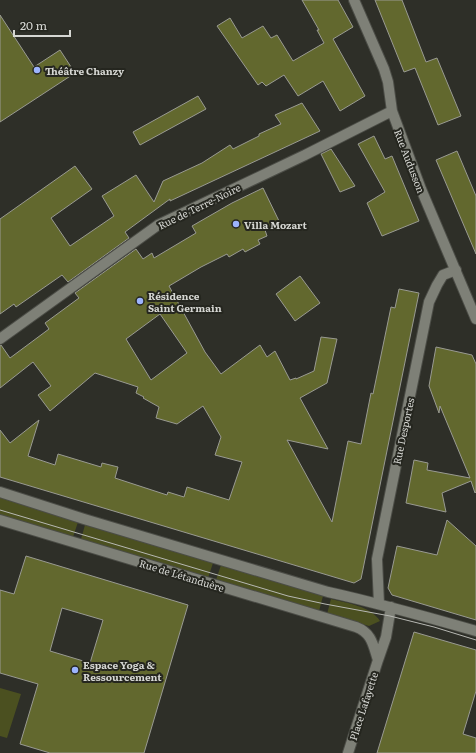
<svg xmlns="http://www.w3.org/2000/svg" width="476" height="753" font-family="Literata,serif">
  <rect width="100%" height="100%" fill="#2e2f28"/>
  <!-- green -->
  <path fill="#4b5020" d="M0,497L78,522L73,537L0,515Z
    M85,525L213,563L208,578L81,539Z
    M221,565L323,596L319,611L216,580Z
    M331,599C346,603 371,606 380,621L369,626L327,614Z
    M0,688L21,694L7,738L0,736Z"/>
  <!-- building -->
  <path fill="#62682e" stroke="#999a92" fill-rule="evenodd" d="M302,0H338L353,27L333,39L365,96L340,111L323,81L298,96L284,75L266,86L262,82L258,85L217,26L230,18L242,38L263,26L271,38L277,35L293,61L324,43L317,30H319Z
    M375,0H402L426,62L437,58L461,116L438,125L415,68L404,72Z
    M0,15L34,67L60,50L75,73L0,122Z
    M198,96L206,109L140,145L133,132Z
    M302,103L320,131L170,201V199L125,232L129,238L68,282L62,275L16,307L14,304L0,314V219L75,166L92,189L51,218L70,246L114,216L102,196L136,175L154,202L163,181L202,163L230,145L233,149L259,136V134L281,124L275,115Z
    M374,136L385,159L392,156L419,221L382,236L367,203L385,192L358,144Z
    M331,149L355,186L340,192L321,154Z
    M457,151L476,196V254L436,160Z
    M263,188L280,223L265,230L267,236L258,240L260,244L245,252L243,249L229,257L227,254L201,267L169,286L205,352L221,374L260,345L267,357L275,351L290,380L296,378V379L314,371L321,337L337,339L327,383L300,398L328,449L287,440L332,522L348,441L361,444L371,393L373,394L391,307L395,308L399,289L419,293L361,579L354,583L0,477V430L10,443L39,420L28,456L55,465L58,454L101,467L102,463L118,467L115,478L167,495L168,492L184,497L187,487L229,500L242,462L215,455L221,437L203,406L177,424L156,418L159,407L143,398L144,397L136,393L138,387L95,373L50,411L38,395L51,386L33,362L0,388V345H1L10,358L49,329L45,323L79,298L75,293L136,249L143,259L152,253L154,258L196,233L192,226L232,203ZM160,314L187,353L151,380L126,339Z
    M300,276L320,303L295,321L276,294Z
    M436,347L472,355L476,364V492L475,493L471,481L442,493L446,512L406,503L414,460L428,463L427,470L470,478L440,406L439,413L429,386Z
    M447,520L476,546V620L392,595L388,588L397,546L437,555Z
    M26,556L188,605L144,753H50L20,744L38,684L0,673V590L14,594ZM62,608L103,620L90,663L50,651Z
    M414,632L476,650V691L463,734L476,738V753H377Z"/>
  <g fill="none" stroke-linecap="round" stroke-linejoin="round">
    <defs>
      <path id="street" d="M354,0L384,69L388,82L392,111L421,189L476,319
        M0,339L158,225L305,155L392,111
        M0,492L84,519L328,592C378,603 427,617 476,631
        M0,520L356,627C372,633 373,645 378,660
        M379,604L377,559L429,302L437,285L443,275L456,270
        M348,753L378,660L386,637L391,607"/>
    </defs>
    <!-- street casing -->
    <use href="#street" stroke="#4c4d47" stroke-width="12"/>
    <!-- street -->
    <use href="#street" stroke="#7e8077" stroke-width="10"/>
    <!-- tram -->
    <path stroke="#b7b8b3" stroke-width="1" d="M0,510L288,596L325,604L390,616L434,627L476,640"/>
  </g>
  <!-- markers -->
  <g fill="#9cb4fd" stroke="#25261f" stroke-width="1.5">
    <circle cx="37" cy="70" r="4"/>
    <circle cx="236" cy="224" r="4"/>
    <circle cx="140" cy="301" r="4"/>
    <circle cx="75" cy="670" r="4"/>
  </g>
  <g text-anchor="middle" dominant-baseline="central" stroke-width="4" stroke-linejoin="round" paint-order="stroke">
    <!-- poi labels -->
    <g font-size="10" font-weight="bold" fill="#d6d7d3" stroke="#25261f" text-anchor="start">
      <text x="45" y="70">Théâtre Chanzy</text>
      <text x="244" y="224">Villa Mozart</text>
      <text x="148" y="295">Résidence<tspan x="148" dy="12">Saint Germain</tspan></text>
      <text x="83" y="664">Espace Yoga &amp;<tspan x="83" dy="12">Ressourcement</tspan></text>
    </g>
    <!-- street labels -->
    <g font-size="10" fill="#d6d7d3" stroke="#25261f">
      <text transform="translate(410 161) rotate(69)">Rue Audusson</text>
      <text transform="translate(199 206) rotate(-26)">Rue de Terre-Noire</text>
      <text transform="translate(403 431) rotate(-78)">Rue Desportes</text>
      <text transform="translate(182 575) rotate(17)">Rue de Létanduère</text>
      <text transform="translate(363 706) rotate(-72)">Place Lafayette</text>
    </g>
  </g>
  <!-- scale -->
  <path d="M14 30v6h56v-6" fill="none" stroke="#d6d7d3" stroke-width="2"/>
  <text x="20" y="30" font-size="12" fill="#d6d7d3" stroke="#25261f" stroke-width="3" paint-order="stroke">20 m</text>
</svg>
